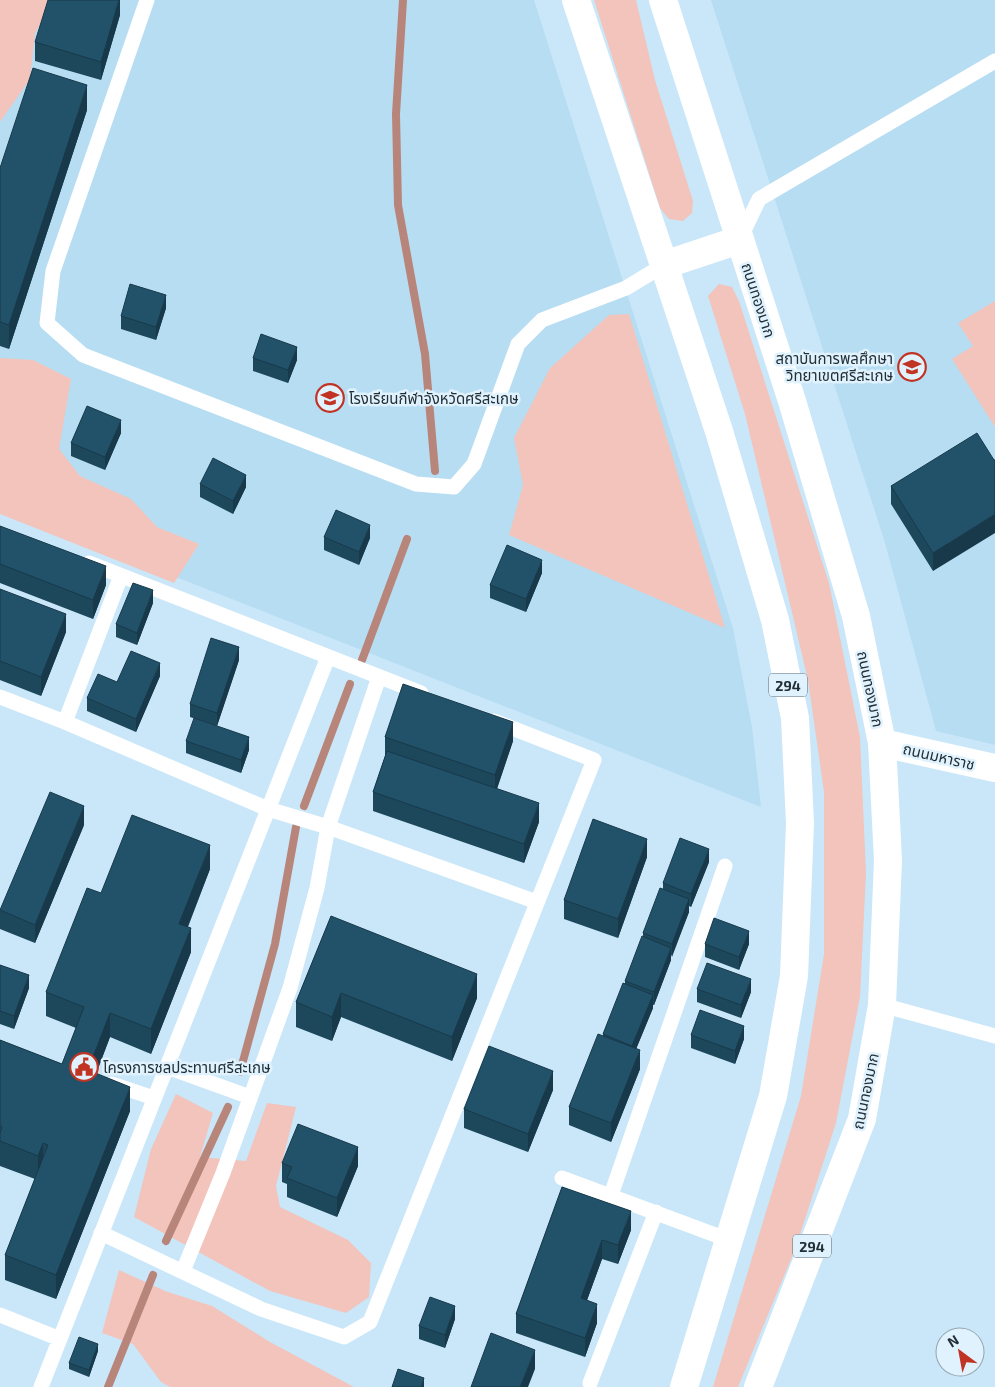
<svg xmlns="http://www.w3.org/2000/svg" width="995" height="1387" font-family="'Exo 2','Noto Sans Thai',sans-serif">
  <rect width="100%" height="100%" fill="#c9e7f9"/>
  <!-- built -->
  <path fill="#b7ddf3" d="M14,0H534L733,628L752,727L761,807L0,508V35Z
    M711,0H995V745L936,731L885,543Z"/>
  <!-- green -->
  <path fill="#f2c4bb" d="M0,0H54L35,33L30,79L0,122Z
    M594,0H636L655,80L693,201L692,213L683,221L669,219L660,208Z
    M719,284L732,287L739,301L829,583L860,737L866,873L860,997L836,1123L796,1247L738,1387H713L801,1096L824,954V792L808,680L745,414L708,296Z
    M995,301V427L952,359L973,346L958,323Z
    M629,314L725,628L509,535L523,485L514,438L550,368L609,315Z
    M0,358L33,360L71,379L59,449L80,476L131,499L157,527L199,544L174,583L0,514Z
    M176,1094L213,1113L200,1157L246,1161L267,1103L296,1107L276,1186L280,1207L348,1240L371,1263L369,1297L346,1313L270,1291L134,1217L151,1149Z
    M119,1270L165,1291L212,1306L270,1342L354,1387H170L161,1382L133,1344L102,1333Z"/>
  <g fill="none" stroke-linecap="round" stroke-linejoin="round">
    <!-- stream -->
    <path stroke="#b8857b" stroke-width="8" d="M403,0L396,114L398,205L425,354L435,471
      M362,660L407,539
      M304,806L350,684
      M240,1072L275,944L296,827
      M166,1241L228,1107
      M108,1387L153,1275"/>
    <!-- service -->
    <path stroke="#fff" stroke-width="15" d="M147,0L53,271L47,323L83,355L416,484L454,487L474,464L518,344L542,320L626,288L664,265
      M740,239L759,199L995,61
      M89,563L421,693
      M0,697L65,722L268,809L328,827L537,902
      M65,722L121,576
      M882,1005L995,1036
      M167,1067L250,1097
      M112,1084L154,1098
      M562,1178L729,1240
      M611,1195L725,866
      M101,1233L261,1309L344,1337L370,1322L594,760L494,721
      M183,1271L223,1173L290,988L317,888L328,827L379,677
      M0,1315L60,1339
      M590,1383L656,1212
      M41,1387L328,657"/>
    <!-- minor -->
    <path stroke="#fff" stroke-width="28" d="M882,743L995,768"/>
    <!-- primary -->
    <path stroke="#fff" stroke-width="28" d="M576,0L719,431L775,620L795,718L800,823L794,976L773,1096L684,1387
      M663,0L792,401L856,616L882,743L888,860L882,1005L862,1119L758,1387
      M664,265L739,240"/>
  </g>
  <!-- wall -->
  <path fill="#1d475b" d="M120,0V15L101,80L35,61V42Z
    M87,110L9,349L0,346V168Z
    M166,308L156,340L121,329V316Z
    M253,358L297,360L288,383L253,371Z
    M121,433L105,470L71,456V443Z
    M994,460L933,571L891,504V486Z
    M200,484L246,487L233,514L200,497Z
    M0,526L106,585L93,619L0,583Z
    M324,537L370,538L359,565L324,550Z
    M542,573L526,612L490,598V585Z
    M0,589L66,632L41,696L0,680Z
    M153,603L137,645L116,637V624Z
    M239,660L217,726L190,717V704Z
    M160,676L136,732L87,711V698L117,682Z
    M385,737L513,741L497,789L539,822L524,863L373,811V792L385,756Z
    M186,741L249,750L241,773L186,753Z
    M84,825L35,943L0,929V910Z
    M647,857L618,938L564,919V900Z
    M709,862L691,907L689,906V912L671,957V960L654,1005H653V1008L636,1049L640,1069L611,1142L569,1125V1107L603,1036V1034L625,984V981L643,937V933L663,889V883Z
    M210,869L188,927L191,952L151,1054L110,1037L96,1074L130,1111L56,1299L5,1280V1255L35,1179L0,1166V1040L62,1064L76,1028L46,1016V992L101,893Z
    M331,916L477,998L452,1061L341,1017L332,1041L296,1027V1002Z
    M705,944H749L739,970L705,957Z
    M0,965L29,988L14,1029L0,1024Z
    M697,989L751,992L741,1018L697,1002Z
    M691,1035L744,1039L735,1064L691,1048Z
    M553,1090L528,1152L464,1128V1109Z
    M282,1163L358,1166L337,1217L287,1197V1184L282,1182Z
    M562,1187L631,1230L618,1264L602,1259L587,1300L597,1323L585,1357L516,1333V1314Z
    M455,1319L445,1348L419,1339V1326Z
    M98,1351L89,1377L69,1369V1363Z"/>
  <!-- shaded-wall -->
  <path fill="#18394a" d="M119,0H120V15L101,80V62Z
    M87,85V110L9,349V325Z
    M166,295V308L156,340V327Z
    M297,347V360L288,383V370Z
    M121,420V433L105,470V457Z
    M246,475V487L233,514V501Z
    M995,514V533L933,571V553Z
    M370,525V538L359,565V552Z
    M542,560V573L526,612V599Z
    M106,566V585L93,619V600Z
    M153,590V603L137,645V633Z
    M66,614V632L41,696V677Z
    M239,647V660L217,726V713Z
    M160,663V676L136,732V719Z
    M513,722V741L495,794V775Z
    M249,737V750L241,773V760Z
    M539,803V822L524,863V844Z
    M84,806V825L35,943V925Z
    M647,839V857L618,938V919Z
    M210,845V869L179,948V924Z
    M709,849V862L691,907V894Z
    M689,899V912L672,957V944Z
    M191,928V952L151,1054V1029Z
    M749,931V944L739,970V957Z
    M671,948V960L654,1005V992Z
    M477,974V998L452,1061V1037Z
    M29,975V988L14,1029V1016Z
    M751,979V992L741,1018V1005Z
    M341,993V1017L332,1041V1017Z
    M653,995V1008L632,1059V1046Z
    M110,1013V1037L88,1095V1070Z
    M744,1026V1039L735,1064V1051Z
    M640,1050V1069L611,1142V1123Z
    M553,1071V1090L528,1152V1134Z
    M130,1087V1111L56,1299V1275Z
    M43,1143V1167L38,1180V1156Z
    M358,1147V1166L337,1217V1198Z
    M631,1211V1230L618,1264V1245Z
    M602,1240V1259L581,1317V1298Z
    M597,1304V1323L585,1357V1338Z
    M455,1306V1319L445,1348V1335Z
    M98,1344V1351L89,1377V1370Z
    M535,1350V1369L528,1387H520Z
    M424,1378V1387H421Z"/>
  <!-- building -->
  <path fill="#22526a" stroke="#18394a" d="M48,0H119L101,62L35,42Z
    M33,68L87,85L9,325L0,322V168Z
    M130,284L166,295L156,327L121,316Z
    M261,334L297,347L288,370L253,358Z
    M87,406L121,420L105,457L71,443Z
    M977,433L994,460H995V514L933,553L891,486Z
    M213,458L246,475L233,501L200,484Z
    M336,510L370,525L359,552L324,537Z
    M0,526L106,566L93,600L0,564Z
    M507,545L542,560L526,599L490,585Z
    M133,583L153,590L137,633L116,624Z
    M0,589L66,614L41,677L0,661Z
    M211,638L239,647L217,713L190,704Z
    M131,651L160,663L136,719L87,698L98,674L117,682Z
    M403,684L513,722L495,775L385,737Z
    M194,718L249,737L241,760L186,741Z
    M387,751L539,803L524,844L373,792Z
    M50,792L84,806L35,925L0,910Z
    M132,815L210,845L179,924L191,928L151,1029L110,1013L88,1070L130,1087L56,1275L5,1255L48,1145L43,1143L38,1156L0,1141V1133L2,1127L0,1126V1040L62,1064L84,1007L46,992L87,888L101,893Z
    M593,819L647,839L618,919L564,900Z
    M680,838L709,849L691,894L663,883Z
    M660,888L689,899L672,944L643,933Z
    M331,916L477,974L452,1037L341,993L332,1017L296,1002Z
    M714,918L749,931L739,957L705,944Z
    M642,936L671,948L654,992L625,981Z
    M707,963L751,979L741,1005L697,989Z
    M0,965L29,975L14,1016L0,1011Z
    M623,983L653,995L632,1046L603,1034Z
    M700,1010L744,1026L735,1051L691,1035Z
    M598,1034L640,1050L611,1123L569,1107Z
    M489,1046L553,1071L528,1134L464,1109Z
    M298,1124L358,1147L337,1198L287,1178L292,1167L282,1163Z
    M562,1187L631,1211L618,1245L602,1240L581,1298L597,1304L585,1338L516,1314Z
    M430,1297L455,1306L445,1335L419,1326Z
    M491,1333L535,1350L520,1387H471Z
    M79,1337L98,1344L89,1370L69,1363Z
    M398,1369L424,1378L421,1387H392Z"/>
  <!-- icons -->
  <defs>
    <symbol id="university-ring" viewBox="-11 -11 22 22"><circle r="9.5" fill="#e0f2fd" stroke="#c13424" stroke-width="1.5"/><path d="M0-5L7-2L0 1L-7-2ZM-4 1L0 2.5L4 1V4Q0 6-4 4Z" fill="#c13424"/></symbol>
    <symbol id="civic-ring" viewBox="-11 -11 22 22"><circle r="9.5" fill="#e0f2fd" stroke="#c13424" stroke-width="1.5"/><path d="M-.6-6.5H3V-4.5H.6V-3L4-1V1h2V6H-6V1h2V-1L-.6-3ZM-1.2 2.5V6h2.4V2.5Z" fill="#c13424"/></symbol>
  </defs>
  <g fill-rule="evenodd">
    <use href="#university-ring" x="896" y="351" width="32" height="32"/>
    <use href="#university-ring" x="314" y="382" width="32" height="32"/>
    <use href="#civic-ring" x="68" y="1051" width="32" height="32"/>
  </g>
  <g text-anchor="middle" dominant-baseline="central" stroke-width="5" stroke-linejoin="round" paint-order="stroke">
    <!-- shield labels -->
    <g fill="#e0f2fd" stroke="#5c6a72" stroke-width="1">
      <rect x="769" y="673.5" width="38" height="23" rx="4"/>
      <rect x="793" y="1234.5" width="38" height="23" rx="4"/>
    </g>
    <g font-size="14" font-weight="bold" fill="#232f36">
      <text x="788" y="685">294</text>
      <text x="812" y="1246">294</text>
    </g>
    <!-- street labels -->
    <g font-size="15" fill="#232f36" stroke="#e0f2fd">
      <text transform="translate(759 300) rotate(72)">ถนนทองมาก</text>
      <text transform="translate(871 689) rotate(78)">ถนนทองมาก</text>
      <text transform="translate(939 756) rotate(13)">ถนนมหาราช</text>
      <text transform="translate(865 1091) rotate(-78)">ถนนทองมาก</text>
    </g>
    <!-- poi labels -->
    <g font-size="15" fill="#232f36" stroke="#e0f2fd" text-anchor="start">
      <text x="893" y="358" text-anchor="end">สถาบันการพลศึกษา<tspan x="893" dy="17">วิทยาเขตศรีสะเกษ</tspan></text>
      <text x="349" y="398">โรงเรียนกีฬาจังหวัดศรีสะเกษ</text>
      <text x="103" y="1067">โครงการชลประทานศรีสะเกษ</text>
    </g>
  </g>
  <!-- north arrow -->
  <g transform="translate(960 1352) rotate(328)"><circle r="24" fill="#e0f2fd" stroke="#94a4ad"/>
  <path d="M0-4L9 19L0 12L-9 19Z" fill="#c13424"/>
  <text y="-8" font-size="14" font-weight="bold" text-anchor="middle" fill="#232f36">N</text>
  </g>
</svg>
